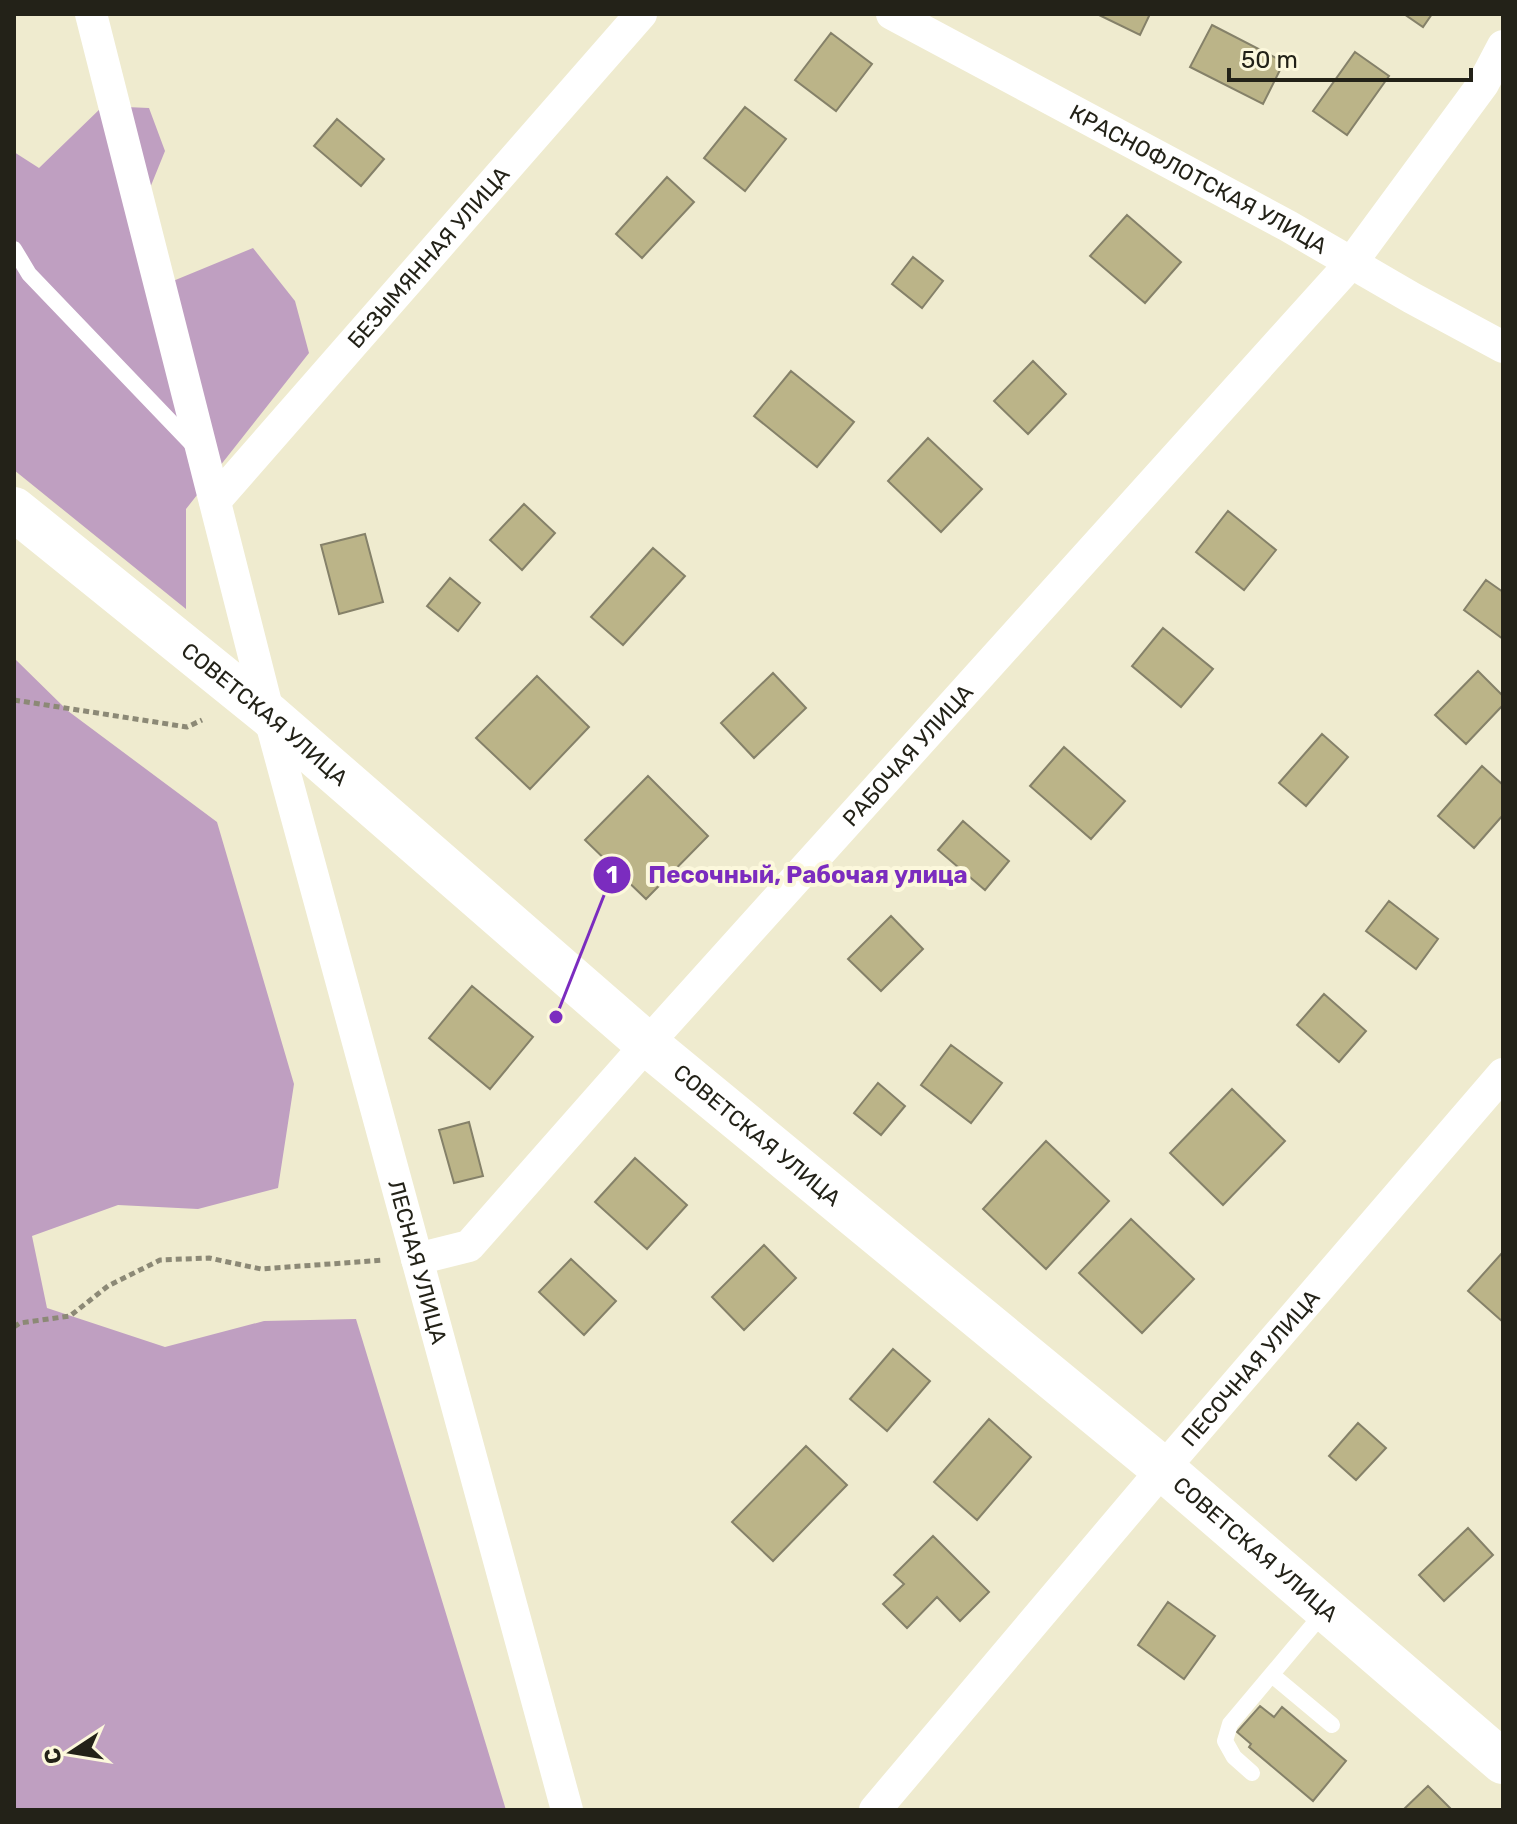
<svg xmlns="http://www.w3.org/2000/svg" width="1517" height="1824" font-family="Rubik,sans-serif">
  <rect width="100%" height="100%" fill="#efebcf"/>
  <!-- forest -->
  <path fill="#bf9fc1" d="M103,106L149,108L165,151L135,225L173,281L253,248L295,301L309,353L186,509V609L14,470V152L39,168Z
    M14,658L68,711L217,822L294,1084L278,1188L198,1209L118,1205L32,1236L47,1308L165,1347L264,1321L356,1319L506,1810H14Z"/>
  <!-- building -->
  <path fill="#bbb488" stroke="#858169" stroke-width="2" d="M1097,14H1150L1140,35Z
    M1404,14H1432L1423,27Z
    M1212,25L1284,62L1263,104L1190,67Z
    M831,33L872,64L836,111L795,80Z
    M1355,52L1389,76L1347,135L1313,111Z
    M745,107L786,139L745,191L704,158Z
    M337,119L384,159L361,186L314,146Z
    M667,177L694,202L642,258L616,234Z
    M1127,215L1181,262L1145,303L1090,256Z
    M913,257L943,281L922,308L892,284Z
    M1033,361L1066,394L1028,434L994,401Z
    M791,371L854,422L817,467L754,416Z
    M928,438L982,489L941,532L888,481Z
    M524,504L555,533L522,570L490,540Z
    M1228,511L1276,550L1244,590L1196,552Z
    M365,534L383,602L339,614L321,545Z
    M653,548L685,576L623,645L591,617Z
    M450,578L480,603L458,631L427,606Z
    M1486,580L1503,592V639L1464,610Z
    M1163,628L1213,669L1181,707L1132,666Z
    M1478,671L1503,696V705L1466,744L1435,715Z
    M773,673L806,708L754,758L721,723Z
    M537,676L589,727L530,789L476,738Z
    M1322,734L1348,757L1306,806L1279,783Z
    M1064,747L1125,801L1091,839L1030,786Z
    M1482,766L1503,785V815L1474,848L1438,816Z
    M648,776L708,836L646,899L585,840Z
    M963,821L1009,861L985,890L938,850Z
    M1389,901L1438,939L1416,969L1366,931Z
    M891,916L923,949L881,991L848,959Z
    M472,986L533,1037L490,1089L429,1038Z
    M1324,994L1366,1031L1339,1062L1297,1025Z
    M951,1045L1002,1083L971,1123L921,1085Z
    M878,1083L905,1106L881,1135L854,1113Z
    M1232,1089L1285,1141L1223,1205L1170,1153Z
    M469,1122L483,1176L454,1183L439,1130Z
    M1046,1141L1109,1201L1046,1269L983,1209Z
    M635,1158L687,1205L647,1249L595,1202Z
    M1131,1219L1194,1279L1142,1333L1079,1273Z
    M764,1245L796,1278L744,1330L712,1297Z
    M1502,1253L1503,1254V1322L1468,1291Z
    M571,1259L616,1301L584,1335L539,1292Z
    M893,1349L930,1381L887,1431L850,1399Z
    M989,1419L1031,1457L977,1520L934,1482Z
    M1358,1423L1386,1448L1356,1480L1329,1456Z
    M806,1446L847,1485L773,1561L732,1522Z
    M1468,1528L1493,1555L1444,1601L1419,1575Z
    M933,1536L989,1592L960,1621L937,1597L907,1628L883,1604L904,1584L894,1575Z
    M1168,1602L1215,1636L1184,1679L1138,1645Z
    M1260,1706L1274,1717L1282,1707L1346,1761L1313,1801L1249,1747L1251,1744L1237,1732Z
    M1428,1786L1452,1810H1403Z"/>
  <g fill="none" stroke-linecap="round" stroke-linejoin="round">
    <!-- path -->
    <path stroke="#8c8976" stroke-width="5" stroke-dasharray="6 4" stroke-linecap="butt" d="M14,700L187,727L202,720
      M14,1327L20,1323L70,1316L108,1286L160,1260L209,1258L261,1269L384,1260"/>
    <!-- lane -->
    <path stroke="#fff" stroke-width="16" d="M14,249L29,274L193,445
      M1272,1675L1332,1725
      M1252,1773L1234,1757L1225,1741L1230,1724L1324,1612"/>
    <!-- street -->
    <g stroke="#fff" stroke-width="32">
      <path id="s1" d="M91,14L269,715L567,1810"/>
      <path id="s2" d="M892,14L1288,226L1412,298L1503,347"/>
      <path id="s3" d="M215,501L641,14"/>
      <path id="s4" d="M417,1259L469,1246L647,1044L1352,262L1483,84L1503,46"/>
      <path id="s5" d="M875,1810L1163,1469L1503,1074"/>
    </g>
    <!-- secondary -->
    <path stroke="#fff" stroke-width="44" id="s6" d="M14,509L269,715L647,1044L1163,1469L1503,1762"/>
  </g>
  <g text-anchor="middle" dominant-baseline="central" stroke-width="8" stroke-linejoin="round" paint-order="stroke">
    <!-- street labels -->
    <g font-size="22" fill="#232218" stroke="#fcf8dc">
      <text stroke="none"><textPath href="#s2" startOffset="348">КРАСНОФЛОТСКАЯ УЛИЦА</textPath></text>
      <text stroke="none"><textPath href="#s3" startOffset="324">БЕЗЫМЯННАЯ УЛИЦА</textPath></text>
      <text stroke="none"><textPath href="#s6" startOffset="324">СОВЕТСКАЯ УЛИЦА</textPath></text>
      <text stroke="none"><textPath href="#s4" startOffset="712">РАБОЧАЯ УЛИЦА</textPath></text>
      <text stroke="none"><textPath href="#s6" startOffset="972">СОВЕТСКАЯ УЛИЦА</textPath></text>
      <text stroke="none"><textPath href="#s1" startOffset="1290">ЛЕСНАЯ УЛИЦА</textPath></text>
      <text stroke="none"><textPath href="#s5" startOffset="580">ПЕСОЧНАЯ УЛИЦА</textPath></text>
      <text stroke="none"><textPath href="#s6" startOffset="1620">СОВЕТСКАЯ УЛИЦА</textPath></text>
    </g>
  </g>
  <!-- callouts -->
  <path fill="none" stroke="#7b2cbf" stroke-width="3" d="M556 1017L612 875"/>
  <g fill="#7b2cbf" stroke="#fcf8dc" stroke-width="3">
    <circle cx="556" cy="1017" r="8"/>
    <circle cx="612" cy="875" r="20"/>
  </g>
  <g font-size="24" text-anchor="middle" font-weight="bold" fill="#fff">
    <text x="612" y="883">1</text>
  </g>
  <g font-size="24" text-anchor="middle" font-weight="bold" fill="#7b2cbf" stroke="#fcf8dc" stroke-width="8" stroke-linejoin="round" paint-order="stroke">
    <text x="808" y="883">Песочный, Рабочая улица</text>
  </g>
  <!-- border -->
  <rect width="1517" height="1824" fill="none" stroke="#232218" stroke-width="32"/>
  <!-- north arrow -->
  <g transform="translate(72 1752) rotate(258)" stroke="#fcf8dc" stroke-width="6" paint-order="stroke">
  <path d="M0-6L14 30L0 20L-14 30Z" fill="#232218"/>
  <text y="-12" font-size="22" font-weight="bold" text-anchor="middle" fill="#232218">С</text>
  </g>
  <!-- scale -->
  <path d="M1229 68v12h242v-12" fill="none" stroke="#232218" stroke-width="4"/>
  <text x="1241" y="68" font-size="24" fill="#232218" stroke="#fcf8dc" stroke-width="6" paint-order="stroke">50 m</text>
</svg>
